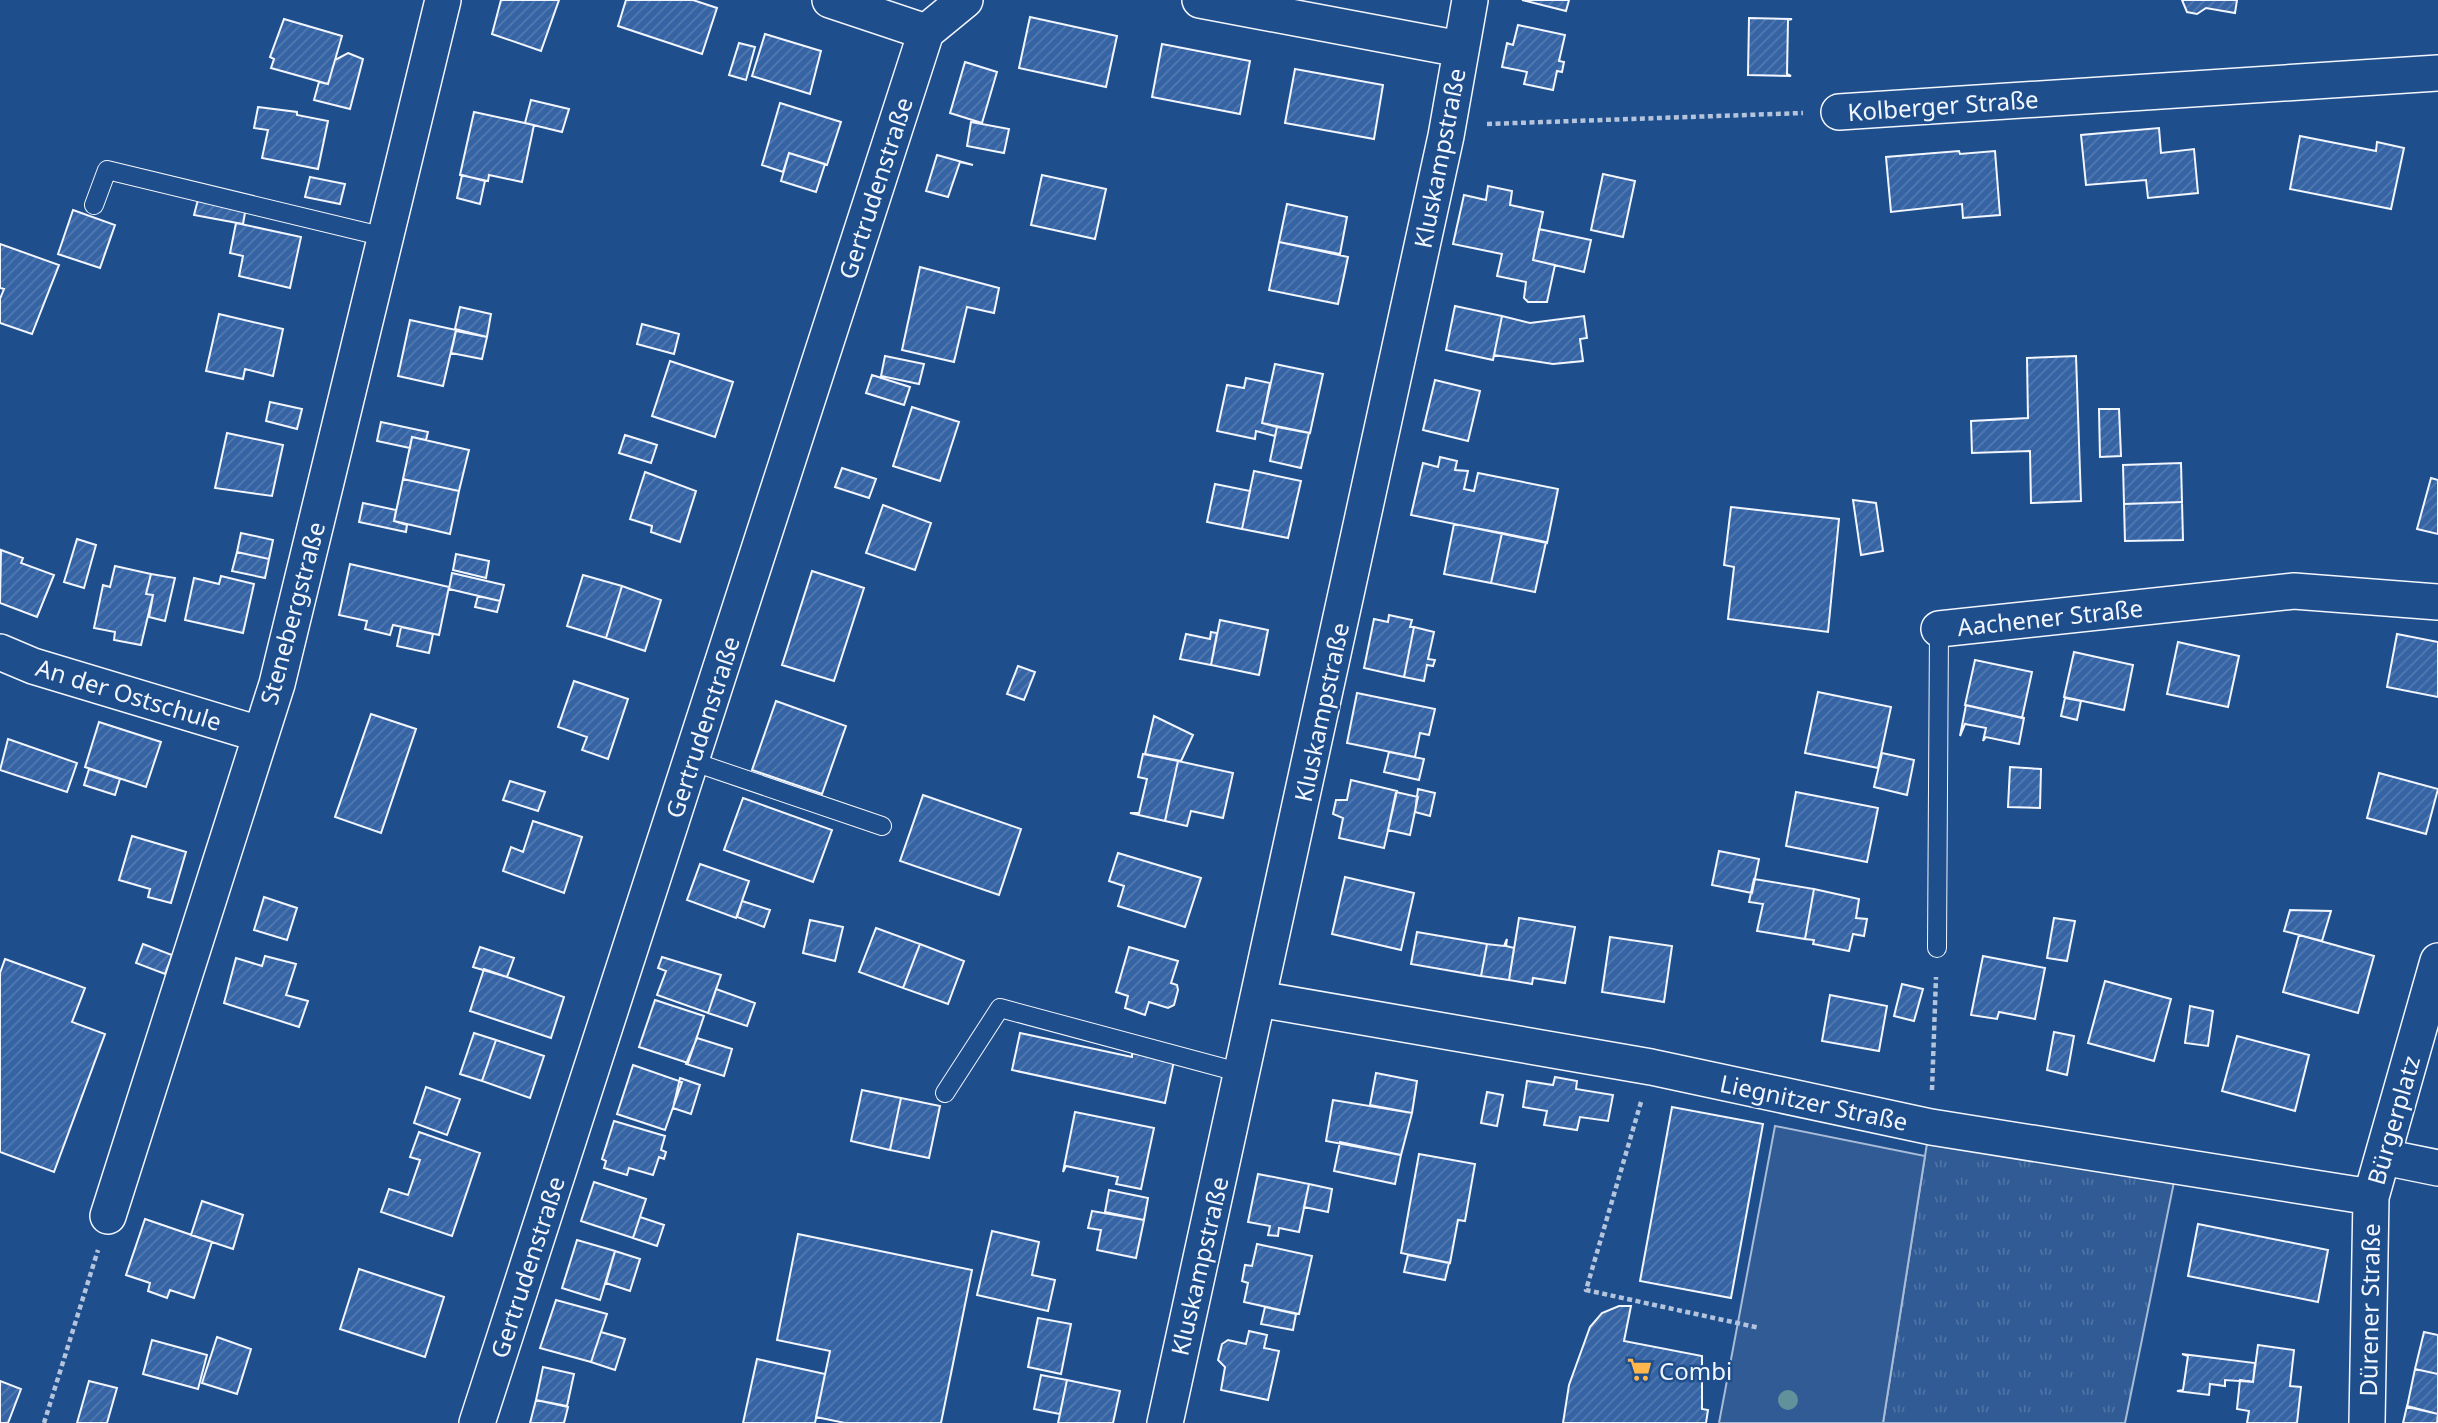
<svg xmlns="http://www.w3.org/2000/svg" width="2438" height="1423" font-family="'Noto Sans',sans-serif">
  <defs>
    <pattern id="grass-tufts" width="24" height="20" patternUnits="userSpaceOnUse" patternTransform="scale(1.75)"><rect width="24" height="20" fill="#305b95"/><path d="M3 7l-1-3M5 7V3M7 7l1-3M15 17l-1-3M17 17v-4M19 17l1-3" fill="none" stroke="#4e73a5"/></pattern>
    <pattern id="building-hatch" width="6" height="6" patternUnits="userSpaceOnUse" patternTransform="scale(1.75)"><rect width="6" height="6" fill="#3563a3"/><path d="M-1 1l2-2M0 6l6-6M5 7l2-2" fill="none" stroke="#537ab1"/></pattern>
  </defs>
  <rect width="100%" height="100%" fill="#1f4e8c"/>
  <!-- grass -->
  <path fill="url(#grass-tufts)" stroke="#a8bbd7" stroke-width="2" d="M1928,1137L2174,1182L2125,1423H1883Z"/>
  <!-- pitch -->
  <path fill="#305b95" stroke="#a8bbd7" stroke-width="2" d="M1775,1126L1925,1156L1883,1423H1719Z"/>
  <!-- building -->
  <path fill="url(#building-hatch)" stroke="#f2f6ff" stroke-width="2" d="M501,0H559L541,51L492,34Z
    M626,0H693L717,8L702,54L618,26Z
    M1522,0H1569L1566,11Z
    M2182,0H2237L2235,13L2206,8L2197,14L2187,12Z
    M1030,17L1117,36L1106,87L1019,68Z
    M1749,18L1792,19L1788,20L1787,74L1791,76L1748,75Z
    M284,19L342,36L328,84L271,68L274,59L270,57Z
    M1518,25L1565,35L1559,61L1564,62L1562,72L1557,71L1553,90L1524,84L1527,72L1502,67L1507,43L1513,45Z
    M765,34L821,51L810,94L752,76Z
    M739,43L755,47L746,80L729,75Z
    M1162,44L1250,61L1240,114L1152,97Z
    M348,53L363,59L350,109L314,100L319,82L328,84L335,60Z
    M965,62L997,72L982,123L950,113Z
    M1295,69L1383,85L1374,139L1285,123Z
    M531,100L569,109L562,132L525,123Z
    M780,103L841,122L827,165L789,153L783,172L762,165Z
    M258,107L297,112V115L328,121L318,169L262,158L268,130L254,128Z
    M474,112L534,125L522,182L489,175L488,181L460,175Z
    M971,122L1009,129L1004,153L967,146Z
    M2159,128L2161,153L2194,149L2198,193L2148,198L2146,180L2086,185L2081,135Z
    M2300,136L2376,151L2377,142L2404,148L2391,209L2290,189Z
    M1959,151L1960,154L1995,151L2000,215L1963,218L1962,204L1891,212L1886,157Z
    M789,153L825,164L816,192L781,181Z
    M937,155L973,165L960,162L948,197L926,191Z
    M1603,174L1635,181L1623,237L1591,230Z
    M462,175L485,181L480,204L457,198Z
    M1042,175L1106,189L1095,239L1031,225Z
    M310,177L345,184L340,204L305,197Z
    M1488,186L1512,191L1510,205L1543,212L1533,260L1555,265L1547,302H1528L1524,298L1526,282L1497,276L1502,254L1453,244L1464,195L1486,200Z
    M199,196L246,207L243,224L194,215Z
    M1287,204L1347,217L1340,254L1279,242Z
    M73,210L115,225L100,268L58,254Z
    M236,223L301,237L290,288L239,276L243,256L230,253Z
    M1539,229L1591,240L1584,272L1533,260Z
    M1279,242L1348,257L1338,304L1269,290Z
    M0,244L59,265L32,334L0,323V299L4,289L0,288Z
    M920,267L999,288L994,313L967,307L954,362L902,350Z
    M1455,306L1502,316L1493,360L1446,350Z
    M460,307L491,314L487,337L455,329Z
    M219,314L283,329L273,376L245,369L243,379L206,371Z
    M1502,316L1530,323L1584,316L1587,338L1580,339L1583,361L1553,364L1494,355Z
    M410,320L456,330L443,386L398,376Z
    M642,324L679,334L674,354L637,344Z
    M456,331L487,337L482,359L451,353Z
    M885,356L924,364L919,384L881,376Z
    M2076,356L2081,501L2031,503L2030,451L1972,453L1971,421L2028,418L2027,358Z
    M670,361L733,382L715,437L652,416Z
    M1275,364L1323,374L1310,433L1262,423Z
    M872,375L910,387L904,405L866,393Z
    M1246,378L1270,383L1262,423L1277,427L1275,436L1256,431L1255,439L1217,431L1227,385L1244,388Z
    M1435,380L1480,391L1468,441L1423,430Z
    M270,402L302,409L297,429L266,421Z
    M912,407L959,422L940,481L893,466Z
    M2099,409H2119L2121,456L2100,457Z
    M381,422L428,432L426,440L412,437L410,448L377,441Z
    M1277,427L1309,433L1301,468L1270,461Z
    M227,433L283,445L272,496L215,488Z
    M625,435L657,445L651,463L619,453Z
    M412,437L469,450L459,491L403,479Z
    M1440,457L1457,461L1455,470L1468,471L1464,489L1474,491L1478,473L1558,489L1547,543L1411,515L1423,463L1438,467Z
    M2181,463L2182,502L2124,504L2123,465Z
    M842,468L876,479L869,498L835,487Z
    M1254,471L1301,481L1288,538L1242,529Z
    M645,472L696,491L680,542L651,532L652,526L630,519Z
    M2431,478L2438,480V534L2417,529Z
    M403,479L459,491L450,534L394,521Z
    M1215,484L1250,491L1242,529L1207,522Z
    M1853,500L1876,503L1883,551L1861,555Z
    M2182,502L2183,540L2125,541L2124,504Z
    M363,503L396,510L394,521L407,525L406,532L359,522Z
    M883,505L931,523L915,570L866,553Z
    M1731,507L1839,519L1828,632L1728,619L1734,567L1724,565Z
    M1454,524L1502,533L1491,583L1444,574Z
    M241,533L273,540L269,559L237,552Z
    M1502,533L1546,542L1535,592L1491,583Z
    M77,539L96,545L84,588L64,582Z
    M1,550L23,558L21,563L54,575L37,617L0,603Z
    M237,552L269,559L265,578L232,571Z
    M456,554L489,561L486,578L453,570Z
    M350,564L449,587L439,635L393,625L390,635L365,629L367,621L339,615Z
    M115,566L151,574L146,594L153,595L141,645L114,640L115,632L94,628L103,585L110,587Z
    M812,571L864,588L834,681L782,665Z
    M452,573L504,585L500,601L449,589Z
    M151,574L175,578L165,621L149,617L153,595L146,594Z
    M583,575L622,586L606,638L567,626Z
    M221,576L254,584L243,633L185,620L194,578L219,584Z
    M622,586L661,600L645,651L606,638Z
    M478,596L500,601L497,612L475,607Z
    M1389,615L1412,620L1410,627H1414L1404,677L1364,668L1374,619L1388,622Z
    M1220,620L1268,630L1259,675L1211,665Z
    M401,627L433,634L429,653L397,646Z
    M1414,627L1434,632L1428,659L1435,660L1433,666L1427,665L1424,681L1404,677Z
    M1211,632L1217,633L1211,665L1180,659L1186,634L1210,639Z
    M2397,634L2438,642V697L2387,687Z
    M2178,642L2239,656L2228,707L2167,694Z
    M2074,652L2133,665L2124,710L2064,697Z
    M1975,660L2032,672L2022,718L1965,705Z
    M1018,666L1035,672L1024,700L1007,694Z
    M574,681L628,699L608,759L582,750L587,737L558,727Z
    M1818,692L1891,707L1878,768L1805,753Z
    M1357,693L1435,709L1429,735L1420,733L1415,757L1347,743Z
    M2065,698L2081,701L2077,720L2061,716Z
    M776,701L846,726L822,794L752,770Z
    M1966,705L2024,718L2019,744L1986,737L1983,741L1986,728L1965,724L1960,736Z
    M371,714L416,729L381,833L335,817Z
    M1154,716L1193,735L1181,761L1145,754Z
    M99,722L161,742L146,787L85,767Z
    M8,739L77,763L67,792L0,770Z
    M1389,752L1424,759L1419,780L1384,772Z
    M1882,753L1914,760L1907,795L1874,787Z
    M1143,754L1178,761L1165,821L1130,813H1139L1147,779L1138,777Z
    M1178,761L1233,773L1223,818L1191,811L1187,826L1165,821Z
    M2010,767L2041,769L2040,808L2008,807Z
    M89,769L120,779L115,795L84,785Z
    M2379,773L2438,789L2426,834L2367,818Z
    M1351,780L1397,791L1384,848L1339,838L1343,818L1333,814L1336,800H1347Z
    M510,781L545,792L538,811L503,800Z
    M1418,789L1435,793L1430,816L1415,812Z
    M1396,792L1418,797L1410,835L1388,830Z
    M1796,792L1878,808L1867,862L1786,846Z
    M923,795L1021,829L999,895L900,861Z
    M743,798L832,830L813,882L724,850Z
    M533,821L582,837L564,893L503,871L511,847L523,852Z
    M132,836L186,852L171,903L148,897L150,889L119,880Z
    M1719,851L1759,859L1752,893L1712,885Z
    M1118,853L1201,878L1185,927L1118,906L1124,886L1109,881Z
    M700,864L749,881L736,918L687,900Z
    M1345,877L1414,893L1401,950L1332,934Z
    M1754,879L1814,889L1805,939L1757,931L1763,904L1749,902Z
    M1814,889L1859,899L1856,918L1867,919L1864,936L1853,934L1849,951L1813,944L1814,940L1805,939Z
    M264,897L297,908L287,940L254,930Z
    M742,901L770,910L764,927L737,917Z
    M2290,910L2331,911L2322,941L2284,931Z
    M1519,918L1575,927L1565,983L1533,978L1532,984L1509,980Z
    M2054,918L2075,921L2067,961L2047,958Z
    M810,920L843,927L835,961L803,953Z
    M876,928L920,944L903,988L859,972Z
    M1417,932L1487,944L1481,976L1411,964Z
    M2299,935L2374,956L2358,1013L2283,992Z
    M1610,937L1672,946L1664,1002L1602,992Z
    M1507,939L1506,946L1514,948L1509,980L1481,976L1487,944L1504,946Z
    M143,944L172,955L165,974L136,963Z
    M920,944L964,961L948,1004L903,988Z
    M480,947L514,958L507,977L473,967Z
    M1129,947L1178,961L1171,983L1177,985L1178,990L1174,1005L1168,1008L1149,1002L1145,1015L1125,1008L1128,996L1116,992Z
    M265,956L296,964L286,995L308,1001L299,1027L224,1003L236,958L262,966Z
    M1983,956L2045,968L2035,1019L1999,1012L1997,1019L1971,1015Z
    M662,957L721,975L708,1013L657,995L666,971L658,968Z
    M5,959L85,988L72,1022L105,1034L54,1172L0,1152V973Z
    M484,969L564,997L551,1038L470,1011Z
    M2105,981L2171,999L2154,1061L2088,1043Z
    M1902,984L1923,989L1914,1021L1894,1016Z
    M716,989L755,1003L747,1026L708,1013Z
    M1830,995L1887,1006L1879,1051L1822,1041Z
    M655,1000L704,1016L688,1063L639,1047Z
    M2190,1006L2213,1011L2208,1046L2185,1043Z
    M2054,1032L2074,1036L2067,1075L2047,1070Z
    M474,1033L496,1040L482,1081L460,1074Z
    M1020,1033L1132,1057V1053L1174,1061L1165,1103L1012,1070Z
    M2237,1036L2309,1055L2295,1111L2222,1091Z
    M697,1038L732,1049L724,1076L686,1064Z
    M496,1040L544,1056L530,1098L482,1081Z
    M633,1065L682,1082L665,1130L617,1114Z
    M1376,1073L1417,1081L1412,1113L1370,1105Z
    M1555,1077L1577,1081L1576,1089L1613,1095L1608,1121L1580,1117L1577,1130L1544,1125L1547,1111L1523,1107L1527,1081L1553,1085Z
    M680,1078L700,1085L691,1114L673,1108Z
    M426,1087L460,1099L447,1135L414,1123Z
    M862,1090L901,1098L890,1150L851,1141Z
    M1487,1092L1503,1095L1497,1126L1481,1123Z
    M901,1098L940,1106L929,1158L890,1150Z
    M1333,1100L1412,1113L1401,1155L1326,1141Z
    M1672,1107L1763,1124L1731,1298L1640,1281Z
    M1075,1112L1154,1128L1141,1189L1116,1184L1118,1177L1066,1166L1063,1172Z
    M614,1121L665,1136L661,1150L666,1152L664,1159L659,1157L653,1175L629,1168L627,1175L604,1168L606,1161L602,1159Z
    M419,1132L480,1153L452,1236L381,1212L389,1189L408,1195L420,1160L410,1157Z
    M1340,1142L1401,1155L1395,1184L1334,1171Z
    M1419,1154L1475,1164L1465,1221L1458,1220L1450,1263L1401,1253Z
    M1258,1174L1309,1184L1299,1232L1279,1228L1278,1236L1268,1235L1270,1226L1248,1222Z
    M594,1182L646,1199L633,1238L581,1221Z
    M1309,1184L1332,1189L1328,1212L1304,1207Z
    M1109,1190L1148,1198L1144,1220L1105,1212Z
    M202,1201L243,1215L233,1249L191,1235Z
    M1092,1211L1144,1220L1136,1258L1097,1250L1101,1230L1088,1228Z
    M640,1217L664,1225L657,1246L633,1238Z
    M145,1219L212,1242L194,1298L170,1290L167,1298L148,1291L150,1283L126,1275Z
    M2198,1224L2328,1250L2318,1302L2188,1276Z
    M992,1231L1039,1242L1032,1275L1055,1280L1048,1311L977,1295Z
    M798,1234L972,1270L941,1423H845L816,1417L830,1351L777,1340Z
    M577,1240L615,1251L600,1300L562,1288Z
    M1257,1244L1312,1256L1299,1314L1244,1302L1248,1283L1242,1281L1245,1265L1252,1266Z
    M615,1251L640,1259L630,1291L606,1283Z
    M1408,1255L1449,1263L1445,1280L1404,1272Z
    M359,1269L444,1297L425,1357L340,1329Z
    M556,1300L607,1314L591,1362L540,1348Z
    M1619,1306H1631L1624,1341L1702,1356V1409L1708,1410L1706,1423H1563L1569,1385L1590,1327L1602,1313Z
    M1265,1307L1296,1314L1293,1330L1261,1324Z
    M1038,1318L1071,1324L1061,1374L1028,1367Z
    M1249,1331L1267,1335L1264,1348L1279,1351L1268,1400L1221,1390L1225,1367L1218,1360L1222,1344L1228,1340L1246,1344Z
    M601,1332L625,1339L615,1370L591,1362Z
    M2424,1332L2438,1335V1374L2415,1369Z
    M217,1337L251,1349L237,1394L202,1383Z
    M152,1340L207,1355L198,1389L143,1374Z
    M2258,1345L2294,1350L2290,1386L2301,1387L2297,1423H2247L2249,1411L2237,1409L2240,1380L2253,1382Z
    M2182,1354L2255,1363L2253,1382L2225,1380V1386L2210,1384L2209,1395L2177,1391L2183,1390L2188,1356Z
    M757,1359L825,1374L815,1423H743Z
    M543,1367L574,1374L567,1406L536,1400Z
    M2415,1369L2438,1374V1414L2407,1407Z
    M1041,1375L1067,1380L1060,1414L1034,1409Z
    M1067,1380L1120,1391L1113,1423H1058Z
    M0,1381L21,1389L8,1423H0Z
    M89,1381L117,1388L107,1423H77Z
    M536,1400L568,1407L564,1423H530Z
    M2407,1406L2438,1414L2437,1423H2403Z"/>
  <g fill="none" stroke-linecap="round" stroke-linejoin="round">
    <defs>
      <path id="lane" d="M94,205L107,170L385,237
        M691,761L882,826
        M1937,948L1939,629
        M945,1093L1000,1008L1242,1073"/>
      <path id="street" d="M830,0L926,32
        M1200,0L1460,49
        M926,32L965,0
        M1839,112L2438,73
        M1939,629L2294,591L2438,602
        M0,652L33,666L259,734
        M1259,999L1651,1067L1931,1127L2371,1197
        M2384,1157L2438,1168
        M108,1216L277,684L443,0
        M477,1423L926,32
        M1165,1423L1446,136L1470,0
        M2367,1423L2371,1197L2438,961"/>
    </defs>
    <!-- lane casing -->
    <use href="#lane" stroke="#f2f6ff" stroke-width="20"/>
    <!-- street casing -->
    <use href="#street" stroke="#f2f6ff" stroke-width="38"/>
    <!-- path -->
    <path stroke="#b3c4dc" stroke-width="4.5" stroke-dasharray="5 3.5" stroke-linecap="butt" d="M1487,124L1803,113
      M1932,1090L1936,977
      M1641,1102L1586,1290L1760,1328
      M44,1423L98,1250"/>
    <!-- lane -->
    <use href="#lane" stroke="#1f4e8c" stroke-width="18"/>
    <!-- street -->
    <use href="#street" stroke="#1f4e8c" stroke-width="35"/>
  </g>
  <!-- trees -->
  <circle fill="#61919a" cx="1788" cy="1400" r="10"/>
  <!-- icons -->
  <defs>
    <symbol id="supermarket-bare" viewBox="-9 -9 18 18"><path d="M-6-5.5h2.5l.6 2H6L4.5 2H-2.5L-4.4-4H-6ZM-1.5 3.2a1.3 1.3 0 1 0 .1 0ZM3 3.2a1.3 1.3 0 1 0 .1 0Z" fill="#ffb74d" stroke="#1f4e8c" stroke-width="2.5" paint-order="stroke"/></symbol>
  </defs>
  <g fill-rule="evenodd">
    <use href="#supermarket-bare" x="1622" y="1352" width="35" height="35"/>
  </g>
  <g text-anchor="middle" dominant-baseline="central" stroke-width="5" stroke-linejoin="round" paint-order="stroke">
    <!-- street labels -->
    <g font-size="24" fill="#f2f6ff" stroke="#1f4e8c">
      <text transform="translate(1943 105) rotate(-4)">Kolberger Straße</text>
      <text transform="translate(1439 158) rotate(-79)">Kluskampstraße</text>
      <text transform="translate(875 188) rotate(-72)">Gertrudenstraße</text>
      <text transform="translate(292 613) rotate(-75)">Stenebergstraße</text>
      <text transform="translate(2050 617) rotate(-6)">Aachener Straße</text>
      <text transform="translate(129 694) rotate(17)">An der Ostschule</text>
      <text transform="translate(1321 712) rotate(-78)">Kluskampstraße</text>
      <text transform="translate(702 727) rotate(-72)">Gertrudenstraße</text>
      <text transform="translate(1814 1102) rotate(12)">Liegnitzer Straße</text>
      <text transform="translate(2393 1120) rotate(-74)">Bürgerplatz</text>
      <text transform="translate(1199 1266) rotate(-77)">Kluskampstraße</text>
      <text transform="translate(527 1267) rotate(-72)">Gertrudenstraße</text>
      <text transform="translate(2369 1310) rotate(-89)">Dürener Straße</text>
    </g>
    <!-- poi labels -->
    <g font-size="24" fill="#f2f6ff" stroke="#1f4e8c" text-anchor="start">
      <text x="1659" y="1370">Combi</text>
    </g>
  </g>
</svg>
